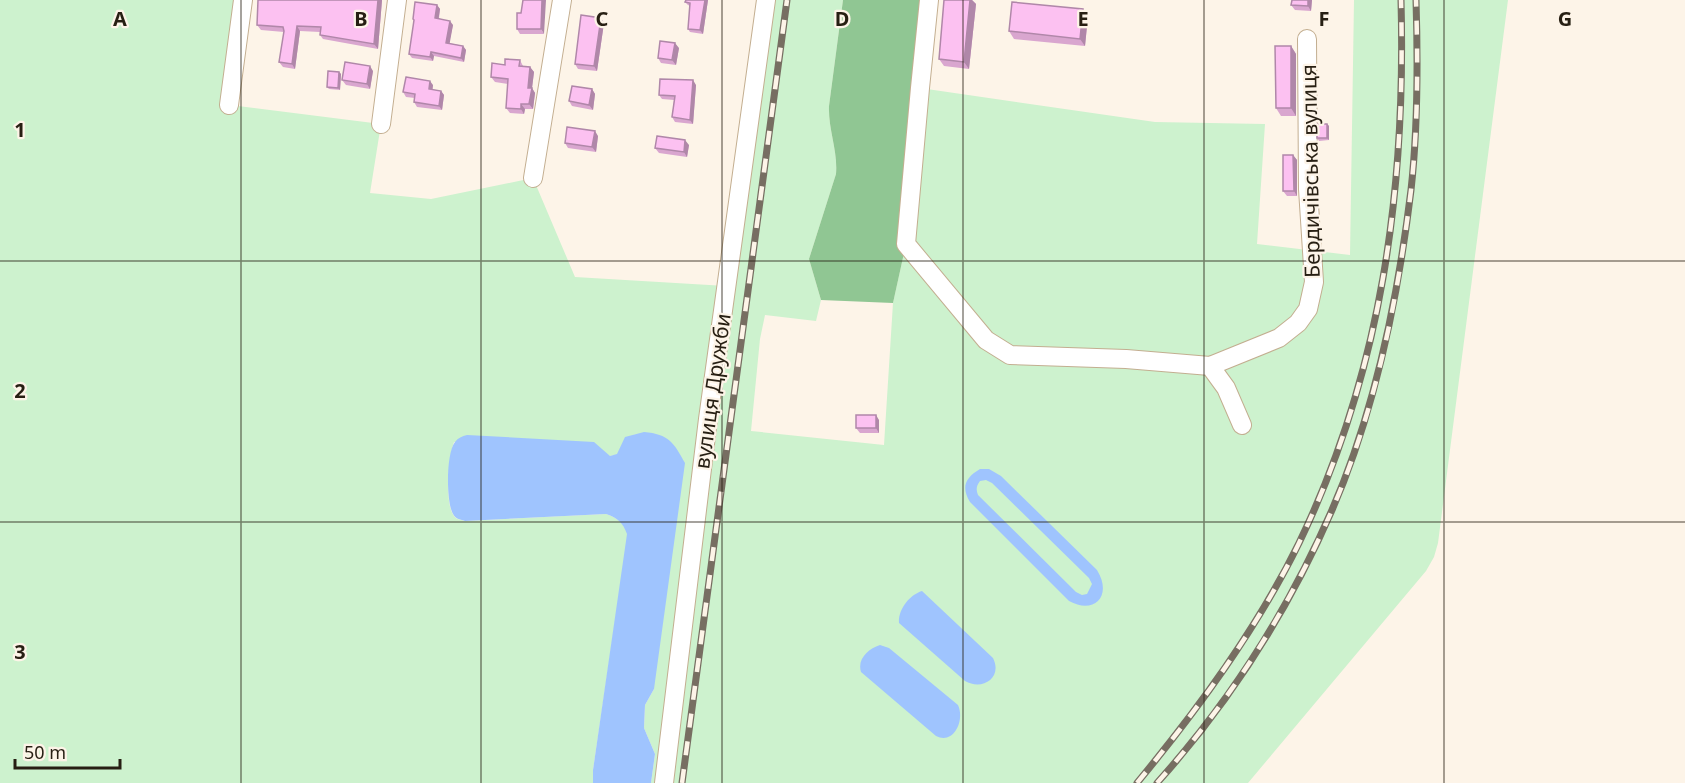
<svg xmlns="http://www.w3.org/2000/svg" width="1685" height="783" font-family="'Noto Sans',sans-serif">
  <rect width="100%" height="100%" fill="#fdf4e8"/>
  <!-- green -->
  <path fill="#cdf2ce" d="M0,0H243L230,105L381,124L370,193L431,199L533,178L575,277L726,286L766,0H843L829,106C828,129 838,151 836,174L809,259L821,300L816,321L765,315L760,339L751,431L884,445L893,303L906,244L920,88L1155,122L1265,124L1257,244L1350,255L1354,0H1508L1438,543L1434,557L1426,571L1248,783H651L655,754L644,728L645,705L654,689L653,433L633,435L617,455L610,456L454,442C449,456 443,508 456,518C457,519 463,520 465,521L606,514C618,518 623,523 628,534L593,770V783H0Z"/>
  <!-- forest -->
  <path fill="#90c693" d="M843,0H929L906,244L893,303L821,300L809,259L836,174C838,151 828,129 829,106Z"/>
  <!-- water -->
  <path fill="#9fc4fe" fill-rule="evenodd" d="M644,432C669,434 674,443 685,463L654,689L645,705L644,728L655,754L651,783H593V770L627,534C623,523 618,518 606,514L465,521C459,519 456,519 453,514C446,502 446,453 455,442C458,438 462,436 467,435L594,442L610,456L617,454L625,437Z
    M980,469H989L1001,476L1097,570C1113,596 1094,615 1069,601L970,502C961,487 965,478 980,469ZM986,480L992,483L1089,578L1092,584L1087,594L1082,595L1076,592L978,495C976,490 976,486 980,481Z
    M922,591L993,658C1003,678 982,691 965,681L899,623C898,610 909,595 922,591Z
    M880,645L889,648L958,705C965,720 954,745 936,736L861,672C857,659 868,649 880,645Z"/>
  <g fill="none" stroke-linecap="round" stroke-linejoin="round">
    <defs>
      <path id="minor" d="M929,0L920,88L906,244L986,340L1010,355L1126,359L1210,366L1279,338L1298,323L1308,309L1314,282L1308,189L1307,39
        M229,105L243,0
        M381,124L397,0
        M533,178L562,0
        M1210,366L1226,388L1242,425
        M664,783L708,419L766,0"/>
    </defs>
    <!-- minor casing -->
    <use href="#minor" stroke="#c3ae90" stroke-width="20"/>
    <!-- minor -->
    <use href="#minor" stroke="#fff" stroke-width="18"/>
    <defs>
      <path id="rail" d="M682,783L787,0
        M1137,783C1198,709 1257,629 1299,543C1382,371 1406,189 1401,0
        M1157,783C1229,703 1289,609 1332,510C1376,409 1398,298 1411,190C1418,127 1418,63 1416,0"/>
    </defs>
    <!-- rail casing -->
    <use href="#rail" stroke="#776e62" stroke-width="7"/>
    <!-- rail -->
    <use href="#rail" stroke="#fdf4e8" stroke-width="4.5" stroke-dasharray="14" stroke-linecap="butt"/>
  </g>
  <!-- wall -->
  <path fill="#d9a6cf" d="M382,0L378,49L323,39L320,35V32L300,31L295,69L283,67L279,62L284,32L261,30L257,25Z
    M523,0L544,34H520L517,29L521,13Z
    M685,0H708L703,34L690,32L688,29L690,6L688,5L685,2Z
    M944,0H972L976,4L969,69L944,66L939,59Z
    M1312,0L1311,11L1295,10L1291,5Z
    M437,5L440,9L439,18L453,25L449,43L463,46L466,50L464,62L434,56L433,61L412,58L409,54L414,21L413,19Z
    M1083,9L1088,16L1085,46L1014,39L1009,31Z
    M604,23L597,71L578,69L575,64Z
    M1291,46L1296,54V116H1281L1276,108Z
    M679,48L676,65L661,63L658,58Z
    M520,60L523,66L530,67L534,72L532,88L535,93L533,109H525L524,114L510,113L506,108L508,84L495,82L491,77L505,65Z
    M373,71L370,89L346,85L342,80Z
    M339,72L341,74L340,90L329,89L327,87Z
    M433,85L432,90L441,91L444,95L442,110L417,107L414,102L415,98L406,97L403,92Z
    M696,85L693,124L675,122L672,117L674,100L662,99L659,95Z
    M592,89L595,94L593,110L572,106L569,101Z
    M1327,124L1329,126V140L1319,141L1317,138Z
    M598,136L596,152L568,148L565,143Z
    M689,145L687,157L659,153L655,148Z
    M1293,155L1297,160V196H1287L1283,191Z
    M879,420V433H860L856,428Z"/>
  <!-- shaded-wall -->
  <path fill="#b087a9" d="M378,0H382L378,49L374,44Z
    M542,0H546L544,34L541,29Z
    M705,0H708L703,34L700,30Z
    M970,0H972L976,4L969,69L964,62Z
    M1308,0H1312L1311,11L1308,6Z
    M437,5L440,9L438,22L435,18Z
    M1083,9L1088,16L1085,46L1080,39Z
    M601,18L604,23L597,71L594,66Z
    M450,21L453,25L449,47L446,43Z
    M297,26L300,31L295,69L292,64Z
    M675,43L679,48L676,65L672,60Z
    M463,46L466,50L464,62L461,58Z
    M1291,46L1296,54V116L1291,108Z
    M431,52L434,56L433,61L430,57Z
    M370,66L373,71L370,89L367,84Z
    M530,67L534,72L532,88L535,93L533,109L529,104L528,88Z
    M339,72L341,74L340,90L338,88Z
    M693,80L696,85L693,124L690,120Z
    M430,81L433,85L432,94L429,89Z
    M592,89L595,94L593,110L589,105Z
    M441,91L444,95L442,110L439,106Z
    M521,104L525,109L524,114L521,109Z
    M1327,124L1329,126V140L1327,138Z
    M595,131L598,136L596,152L592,147Z
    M685,140L689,145L687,157L684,152Z
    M1293,155L1297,160V196L1294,191Z
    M876,415L879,420V433L876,428Z"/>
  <!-- building -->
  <path fill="#fcc1f1" stroke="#b087a9" stroke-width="1.5" d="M258,0H378L374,44L320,35L321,27L297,26L292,64L279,62L284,31L283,27L257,25Z
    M523,0H542L541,29H517V13H521Z
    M686,0H705L700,30L688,29L690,3L685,2Z
    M944,0H970L964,62L939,59Z
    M1292,0H1308V6L1291,5Z
    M415,2L437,5L435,18L450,21L446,43L463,46L461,58L431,52L430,57L409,54L414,20L413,19Z
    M1012,2L1083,9L1080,39L1009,31Z
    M581,15L601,18L594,66L575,64Z
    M660,41L675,43L672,60L658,58Z
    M1275,46H1291V108H1276Z
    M505,59L520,60L519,66L530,67L528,88H532L529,104H521V109L506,108L508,79L491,77L492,63L505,65Z
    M345,62L370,66L367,84L342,80Z
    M328,71L339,72L338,88L327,87Z
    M406,77L430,81L429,89L441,91L439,106L414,102L415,94L403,92Z
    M660,79L693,80L690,120L672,117L675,96L659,95Z
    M572,86L592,89L589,105L569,101Z
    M1317,124H1327V138H1317Z
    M567,127L595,131L592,147L565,143Z
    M657,136L685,140L684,152L655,148Z
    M1283,155H1293L1294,191H1283Z
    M856,415H876V428H856Z"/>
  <!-- grid -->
  <path fill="none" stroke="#271f13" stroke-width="1.5" stroke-opacity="0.55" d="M241,0V783M481,0V783M722,0V783M963,0V783M1204,0V783M1444,0V783M0,261H1685M0,522H1685"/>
  <g text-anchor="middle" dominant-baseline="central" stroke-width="4.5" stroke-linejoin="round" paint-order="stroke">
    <!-- street labels -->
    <g font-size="21" fill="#271f13" stroke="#fdf4e8">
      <text transform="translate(1310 171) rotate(-91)">Бердичівська вулиця</text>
      <text transform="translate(712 391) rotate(-82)">вулиця Дружби</text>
    </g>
  </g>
  <g font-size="20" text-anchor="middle" font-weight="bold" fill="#271f13" stroke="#fdf4e8" stroke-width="4.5" stroke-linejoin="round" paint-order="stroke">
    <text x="120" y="26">A</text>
    <text x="361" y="26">B</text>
    <text x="602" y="26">C</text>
    <text x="842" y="26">D</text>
    <text x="1083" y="26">E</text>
    <text x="1324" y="26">F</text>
    <text x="1565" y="26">G</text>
    <text x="20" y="137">1</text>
    <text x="20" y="398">2</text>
    <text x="20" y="659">3</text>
  </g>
  <!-- scale -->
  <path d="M15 759v9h105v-9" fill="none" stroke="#271f13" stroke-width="3"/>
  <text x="24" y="759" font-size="18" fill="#271f13" stroke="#fdf4e8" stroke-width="4.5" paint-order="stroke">50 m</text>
</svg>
